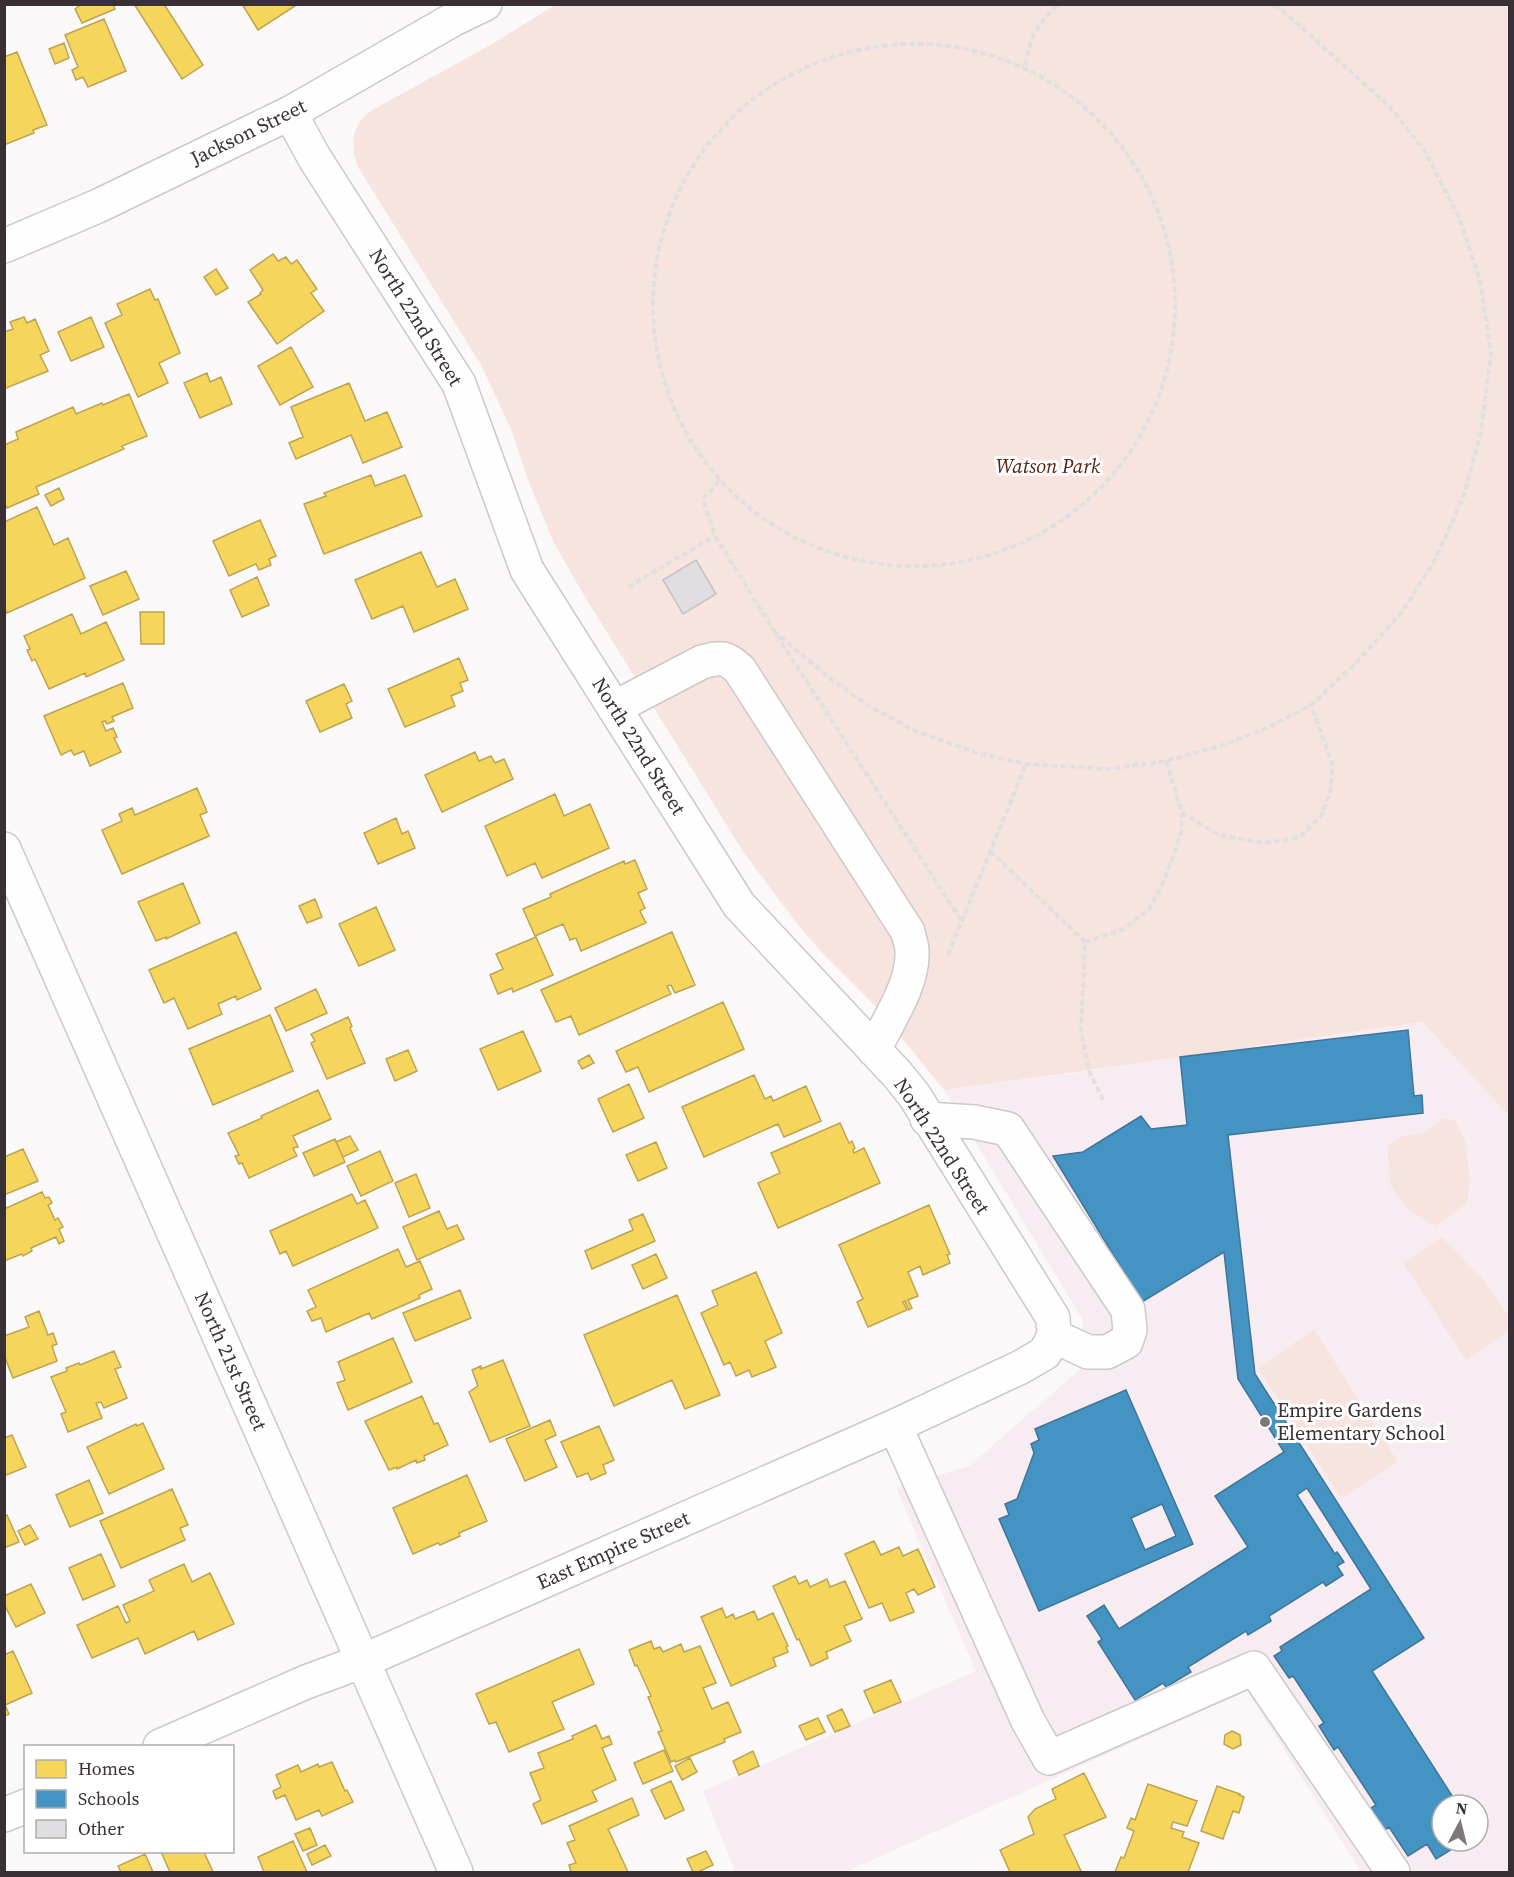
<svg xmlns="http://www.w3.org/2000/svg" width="1514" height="1877" font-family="'Source Serif 4',serif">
  <rect width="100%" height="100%" fill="#fbf8fa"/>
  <!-- built -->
  <path fill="#f8ecf3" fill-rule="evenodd" d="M1422,1022L1509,1116V1872H1361L1247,1691L846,1872H735L703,1791L976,1671L896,1488L969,1466L1086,1364L1082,1319L944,1090L1089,1071L1179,1056ZM1442,1805H1478V1841H1442Z"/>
  <!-- green -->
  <path fill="#f8e4de" d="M555,5H1509V1116L1422,1022C1263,1044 1104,1069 944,1090L879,1010L823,954L795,921L744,853L582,592L554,543L528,480L511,429L481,365L358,167C350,146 351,127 369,112L492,44Z
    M1443,1118L1455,1120L1465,1140L1470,1180L1467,1203L1436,1226L1410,1211L1391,1187L1387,1146L1399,1137L1426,1132Z
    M1442,1237L1482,1278L1509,1316V1331L1466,1360L1403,1263Z
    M1314,1329L1398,1462L1341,1498L1258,1368Z"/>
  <!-- homes -->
  <path fill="#f6d55c" stroke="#bda450" stroke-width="1.5" d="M82,4H113L115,9L82,23L75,9Z
    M134,4H164L203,65L182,79Z
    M242,4H298L258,30Z
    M104,19L126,71L88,87L83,77L76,80L72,70L78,67L65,35Z
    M64,43L69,58L55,64L49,49Z
    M17,52L47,125L33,130L34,133L4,145V57Z
    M273,254L278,261L286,257L291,264L297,260L317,289L311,293L324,311L277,344L248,302L261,294L260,293L263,290L250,270Z
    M216,269L228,288L216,295L204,277Z
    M150,289L155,300L158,299L180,353L159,363L168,383L138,397L105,323L122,315L117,304Z
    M24,317L27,323L35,319L49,351L40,355L48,371L4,389V332L13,329L10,322Z
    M91,317L104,347L71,361L58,332Z
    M291,347L313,387L280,405L258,366Z
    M207,373L210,382L221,377L232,404L200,418L184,383Z
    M349,383L365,421L387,412L402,447L363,463L351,435L296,459L289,443L303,437L291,407Z
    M129,394L147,436L122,446L124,449L36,487L39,494L7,508L4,502V445L18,439L16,432L73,407L76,414L102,403L103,405Z
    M371,475L375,486L405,475L422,516L324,554L304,504L326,496L324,493Z
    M59,488L64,499L51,506L45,495Z
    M37,507L54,545L68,538L85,578L7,613L4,607V522Z
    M260,520L276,556L269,559L271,565L259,570L256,564L229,576L213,541Z
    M421,552L437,587L455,579L468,609L414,632L403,606L372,619L355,580Z
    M126,571L139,599L103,615L90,586Z
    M257,577L269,605L242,617L230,590Z
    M140,612H164V644H141Z
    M72,614L81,634L106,622L124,660L86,677L85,673L49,689L35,659L32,661L27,650L30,649L24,636Z
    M459,658L468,680L460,683L463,691L451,696L455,706L405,727L388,689Z
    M123,683L133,708L112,717L114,721L107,724L105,721L102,722L106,731L113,728L117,737L114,738L121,752L90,766L84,751L74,755L71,750L61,755L44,716Z
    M344,684L352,701L346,704L352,718L320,732L306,701Z
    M475,752L479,761L491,756L495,763L504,759L513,779L442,812L425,775Z
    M197,788L207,812L200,815L209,836L122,874L102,830L122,821L119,814L132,808L135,815Z
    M555,794L564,816L590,804L609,848L542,878L535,863L507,876L485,826Z
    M396,818L402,834L408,831L415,848L378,864L364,833Z
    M635,860L647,889L638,893L645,908L640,911L646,923L581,951L576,938L570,940L563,924L535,936L523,909L551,897L550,894L624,861L625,864Z
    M183,883L200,923L166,939V937L156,941L138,902Z
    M315,899L322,917L307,923L299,906Z
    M376,907L395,950L359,966L339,924Z
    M236,932L261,989L237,1000L236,996L218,1004L222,1014L188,1029L174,998L164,1003L149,970Z
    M672,932L695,985L675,993L671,985L667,986L671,994L579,1035L571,1016L556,1022L541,990Z
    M536,937L553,975L513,992L512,988L498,994L490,975L503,969L496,954Z
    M316,989L327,1013L286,1031L275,1008Z
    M723,1002L744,1049L649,1092L638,1067L626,1072L616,1051Z
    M270,1015L293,1071L213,1105L189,1049Z
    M348,1017L352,1026L350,1028L365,1063L327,1079L311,1043L315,1041L311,1034Z
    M523,1031L541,1071L498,1090L480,1049Z
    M408,1050L417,1071L395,1081L386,1059Z
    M589,1055L594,1063L582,1069L578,1061Z
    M754,1075L765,1099L771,1096L773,1101L806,1086L821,1121L784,1137L778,1124L704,1157L682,1107Z
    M629,1084L644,1118L613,1132L598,1099Z
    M318,1090L331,1119L293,1136L298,1147L293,1148L297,1156L249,1178L242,1163L239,1164L235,1156L239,1155L228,1133L262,1118L261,1116Z
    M840,1123L849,1143L852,1141L855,1148L853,1150L854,1153L864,1148L880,1183L778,1228L758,1183L780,1173L771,1153Z
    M350,1136L358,1150L343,1157L336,1142Z
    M335,1139L345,1162L314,1176L303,1153Z
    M656,1142L667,1168L638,1181L626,1155Z
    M23,1149L38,1181L4,1195V1157Z
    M380,1151L393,1181L361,1196L347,1166Z
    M416,1174L430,1208L409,1217L395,1183Z
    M42,1192L45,1198L49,1197L52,1203L48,1205L55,1220L58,1218L63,1227L59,1229L64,1241L59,1244L56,1237L31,1248L32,1251L23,1256L22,1254L4,1261V1209Z
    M352,1194L357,1204L365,1200L378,1228L293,1266L286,1251L280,1254L270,1231Z
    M929,1205L950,1254L947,1255L950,1263L923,1275L920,1266L908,1272L918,1296L908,1300L912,1308L909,1310L905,1301L903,1302L907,1310L868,1327L857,1302L863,1299L839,1245Z
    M439,1211L447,1229L457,1225L464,1239L417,1260L403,1227Z
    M643,1214L655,1241L592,1269L585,1251L633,1230L629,1220Z
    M398,1249L406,1267L420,1261L432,1289L419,1295L420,1298L372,1319L369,1313L326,1332L321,1318L312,1321L307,1311L316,1307L308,1290Z
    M656,1254L667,1278L643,1289L632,1265Z
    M756,1272L782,1333L765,1341L776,1367L752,1377L749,1370L736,1376L730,1362L724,1365L701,1313L718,1305L712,1291Z
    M460,1290L471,1318L415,1341L403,1313Z
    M677,1295L720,1395L685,1409L672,1380L614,1406L584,1335Z
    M39,1311L48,1335L53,1333L57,1344L52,1346L57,1361L13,1378L4,1355V1336L29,1327L25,1317Z
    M393,1338L412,1382L348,1410L337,1383L345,1380L338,1362Z
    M114,1351L121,1367L115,1369L127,1398L104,1408L101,1402L96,1403L102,1418L68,1432L61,1414L66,1412L51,1377L67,1371L66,1368L79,1363L80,1365Z
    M503,1360L530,1426L490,1442L469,1392L478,1386L472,1370L481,1366V1369Z
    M422,1396L434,1424L438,1423L448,1445L424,1456L425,1460L417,1463L416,1460L397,1469V1467L389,1470L365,1421Z
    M550,1420L556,1435L545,1440L557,1467L525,1481L506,1439Z
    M143,1423L164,1469L109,1494L87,1447L136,1424L137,1426Z
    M599,1426L614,1460L603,1465L606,1473L591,1480L588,1473L577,1477L561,1442Z
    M12,1435L26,1467L4,1476V1438Z
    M467,1475L487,1521L459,1533L460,1536L440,1545L438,1543L413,1554L393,1508Z
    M89,1480L103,1513L70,1527L56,1495Z
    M172,1489L188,1525L180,1528L185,1540L121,1568L100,1521Z
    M7,1515L19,1542L4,1548V1516Z
    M30,1525L38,1539L25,1545L18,1531Z
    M874,1541L881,1555L899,1547L903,1556L918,1549L935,1587L918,1595L914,1589L906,1593L914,1612L890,1621L882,1603L869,1608L845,1554Z
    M101,1554L115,1586L83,1600L69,1568Z
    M184,1564L192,1582L210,1573L234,1624L198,1640L194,1631L145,1654L138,1638L92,1658L77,1625L118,1606L126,1623L130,1621L123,1605L154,1591L149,1580Z
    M795,1576L799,1584L807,1580L810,1587L827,1579L830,1587L845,1581L862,1619L844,1626L851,1641L826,1652L828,1658L811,1666L799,1639L797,1640L773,1586Z
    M31,1584L45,1613L16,1627L4,1604V1596Z
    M722,1608L726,1618L733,1614L735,1619L754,1611L758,1620L773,1613L788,1646L786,1647L788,1652L773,1658L776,1666L731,1686L701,1617Z
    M651,1641L654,1649L660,1647L663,1652L681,1644L684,1652L700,1646L716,1683L703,1688L712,1709L728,1702L741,1732L724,1739L725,1742L676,1762L675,1760L671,1762L658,1732L662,1731L648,1697L651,1696L637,1665L635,1666L629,1650Z
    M579,1649L594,1684L552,1702L564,1729L509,1752L496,1722L489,1724L476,1694Z
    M13,1651L32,1693L5,1705L9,1714L4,1716V1655Z
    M891,1680L901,1702L874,1713L864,1691Z
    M842,1709L850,1726L835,1732L827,1716Z
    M818,1718L825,1732L806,1740L799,1726Z
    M596,1725L602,1739L609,1736L612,1744L602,1748L616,1780L592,1791L597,1801L542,1824L533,1804L541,1800L530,1773L544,1768L538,1753L573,1739L572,1736Z
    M1232,1731L1240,1735L1241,1745L1233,1749L1224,1744L1225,1735Z
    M664,1750L673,1771L643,1784L634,1763Z
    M753,1751L759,1766L739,1775L733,1761Z
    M690,1758L697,1772L682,1780L675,1766Z
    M332,1762L345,1791L347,1790L353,1802L322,1816L319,1810L296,1820L285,1795L276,1799L273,1791L281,1787L276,1775L298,1765L301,1772L318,1764L319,1767Z
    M1084,1773L1106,1817L1064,1835L1081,1871L1077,1872H1010L1000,1850L1034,1834L1028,1817L1035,1809L1056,1799L1052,1789Z
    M671,1781L684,1810L665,1819L651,1790Z
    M1148,1784L1197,1801L1187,1826L1173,1822L1171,1828L1184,1832L1182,1837L1199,1843L1188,1872H1115L1121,1857L1124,1858L1134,1831L1127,1828L1131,1818L1135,1820Z
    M1217,1786L1240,1794L1239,1795L1244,1797L1239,1813L1233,1811L1223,1839L1201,1831Z
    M632,1798L639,1815L608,1829L628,1872H571L569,1865L576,1863L567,1843L575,1840L569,1826Z
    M310,1828L317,1845L303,1851L295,1834Z
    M293,1841L307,1872H264L258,1857Z
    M325,1845L331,1856L312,1865L307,1854Z
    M706,1851L713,1865L698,1872H693L687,1859Z
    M161,1852H204L213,1872H170Z
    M145,1854L153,1872H121L118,1866Z"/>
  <!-- schools -->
  <path fill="#4393c3" stroke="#407598" stroke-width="1.5" fill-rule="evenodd" d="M1408,1030L1414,1096L1422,1095L1423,1113L1228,1135L1255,1374L1424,1638L1372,1671L1458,1805H1442V1841H1465L1436,1859L1427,1844L1408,1856L1389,1827L1385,1830L1371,1808L1376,1805L1338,1747L1334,1750L1319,1726L1324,1723L1293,1676L1289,1678L1274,1656L1282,1651L1280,1647L1371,1589L1307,1488L1297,1495L1335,1554L1337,1552L1344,1562L1337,1566L1343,1575L1326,1586L1323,1582L1269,1616L1271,1621L1248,1635L1246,1631L1188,1667L1191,1672L1166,1687L1163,1683L1135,1700L1098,1642L1102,1639L1087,1616L1104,1605L1119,1629L1248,1547L1215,1496L1284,1452L1238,1379L1224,1252L1142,1302L1053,1156L1083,1152L1141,1116L1151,1129L1187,1125L1180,1057Z
    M1126,1390L1193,1544L1039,1611L999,1519L1009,1515L1005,1504L1017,1499L1034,1453L1031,1444L1039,1440L1035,1429ZM1162,1504L1176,1536L1145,1550L1131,1518Z"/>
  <!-- building -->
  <path fill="#e1dee2" stroke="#c5c1c5" stroke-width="1.5" d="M696,560L716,594L683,614L663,580Z"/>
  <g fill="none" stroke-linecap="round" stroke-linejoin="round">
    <defs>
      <path id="minor" d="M290,113L314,157L459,384L527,570L739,905L897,1074L914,1095L1053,1318L1054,1336
        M4,246L98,206L290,113L454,19L485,4
        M614,708L702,662C722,657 725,656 740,670L908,932C909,938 912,945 912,951C914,983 888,1021 874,1050
        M4,849L456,1872
        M927,1119L974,1122L1008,1129L1128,1310L1130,1330L1126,1342L1107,1352H1088L1054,1336
        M895,1426L1028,1721L1049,1758L1254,1668L1393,1872
        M160,1746L306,1682L363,1661L895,1426L1021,1367L1045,1353L1054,1336
        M4,1815L26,1806"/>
    </defs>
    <!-- minor casing -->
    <use href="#minor" stroke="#cdc8cb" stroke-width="36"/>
    <!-- path -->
    <path stroke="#e1e0e0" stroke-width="4" stroke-dasharray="6 3" stroke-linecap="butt" d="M653 305a261 261 0 1 1 522 0a261 261 0 1 1-522 0Z
      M1025,65C1032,35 1035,25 1059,4
      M719,481L703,499L715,536L774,631L961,920
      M628,587L715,536
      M774,631L832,680L869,706L915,731L977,753L1026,764L1108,769L1166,761L1223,745L1267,728L1311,705L1353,666L1402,612L1436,558L1464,495L1481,432L1491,353L1480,281L1459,217L1424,150L1389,106L1282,10L1271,4
      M1166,761L1182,813L1219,835L1267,843L1300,837L1321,816L1330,793L1333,766L1311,705
      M990,851L1085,942L1081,1031L1089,1071L1103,1100
      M1085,942L1124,929L1150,908L1164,881L1181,834L1182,813
      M948,955L1026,764"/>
    <!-- minor -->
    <use href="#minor" stroke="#fefefe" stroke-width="33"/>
  </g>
  <!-- markers -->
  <circle fill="#7d767a" stroke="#fff" stroke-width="2" cx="1265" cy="1422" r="6"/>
  <g text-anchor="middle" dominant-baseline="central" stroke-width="6" stroke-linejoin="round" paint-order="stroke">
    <!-- street labels -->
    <g font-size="20" fill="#393035" stroke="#fff">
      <text transform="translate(248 132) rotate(-26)">Jackson Street</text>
      <text transform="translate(416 317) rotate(58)">North 22nd Street</text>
      <text transform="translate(639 746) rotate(58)">North 22nd Street</text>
      <text transform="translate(942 1146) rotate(57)">North 22nd Street</text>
      <text transform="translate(231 1361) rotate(66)">North 21st Street</text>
      <text transform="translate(613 1550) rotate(-24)">East Empire Street</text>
    </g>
    <!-- park labels -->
    <g font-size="20" font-style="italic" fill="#57210b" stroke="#fff">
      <text x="1048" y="466">Watson Park</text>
    </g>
    <!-- poi labels -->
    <g font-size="20" fill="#393035" stroke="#fff" text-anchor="start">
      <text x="1277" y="1410">Empire Gardens<tspan x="1277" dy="23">Elementary School</tspan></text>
    </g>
  </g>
  <!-- border -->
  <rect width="1514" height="1877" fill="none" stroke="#393035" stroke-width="12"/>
  <!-- legend -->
  <rect x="24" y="1745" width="210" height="108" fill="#ffffff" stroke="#b0acae" stroke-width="1.5"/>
  <rect x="36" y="1760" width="30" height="18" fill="#f6d55c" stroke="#b0acae" stroke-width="1.5"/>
  <text x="78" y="1775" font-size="18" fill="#393035">Homes</text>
  <rect x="36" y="1790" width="30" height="18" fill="#4393c3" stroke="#b0acae" stroke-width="1.5"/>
  <text x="78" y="1805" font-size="18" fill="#393035">Schools</text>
  <rect x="36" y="1820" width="30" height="18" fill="#e1dee2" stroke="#b0acae" stroke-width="1.5"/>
  <text x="78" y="1835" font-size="18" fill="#393035">Other</text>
  <!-- north arrow -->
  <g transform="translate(1460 1823) rotate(7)"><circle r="28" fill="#ffffff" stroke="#b0acae" stroke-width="1.5"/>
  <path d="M0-4.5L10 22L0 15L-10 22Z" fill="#7d767a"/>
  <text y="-9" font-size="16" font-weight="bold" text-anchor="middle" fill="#393035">N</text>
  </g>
</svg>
